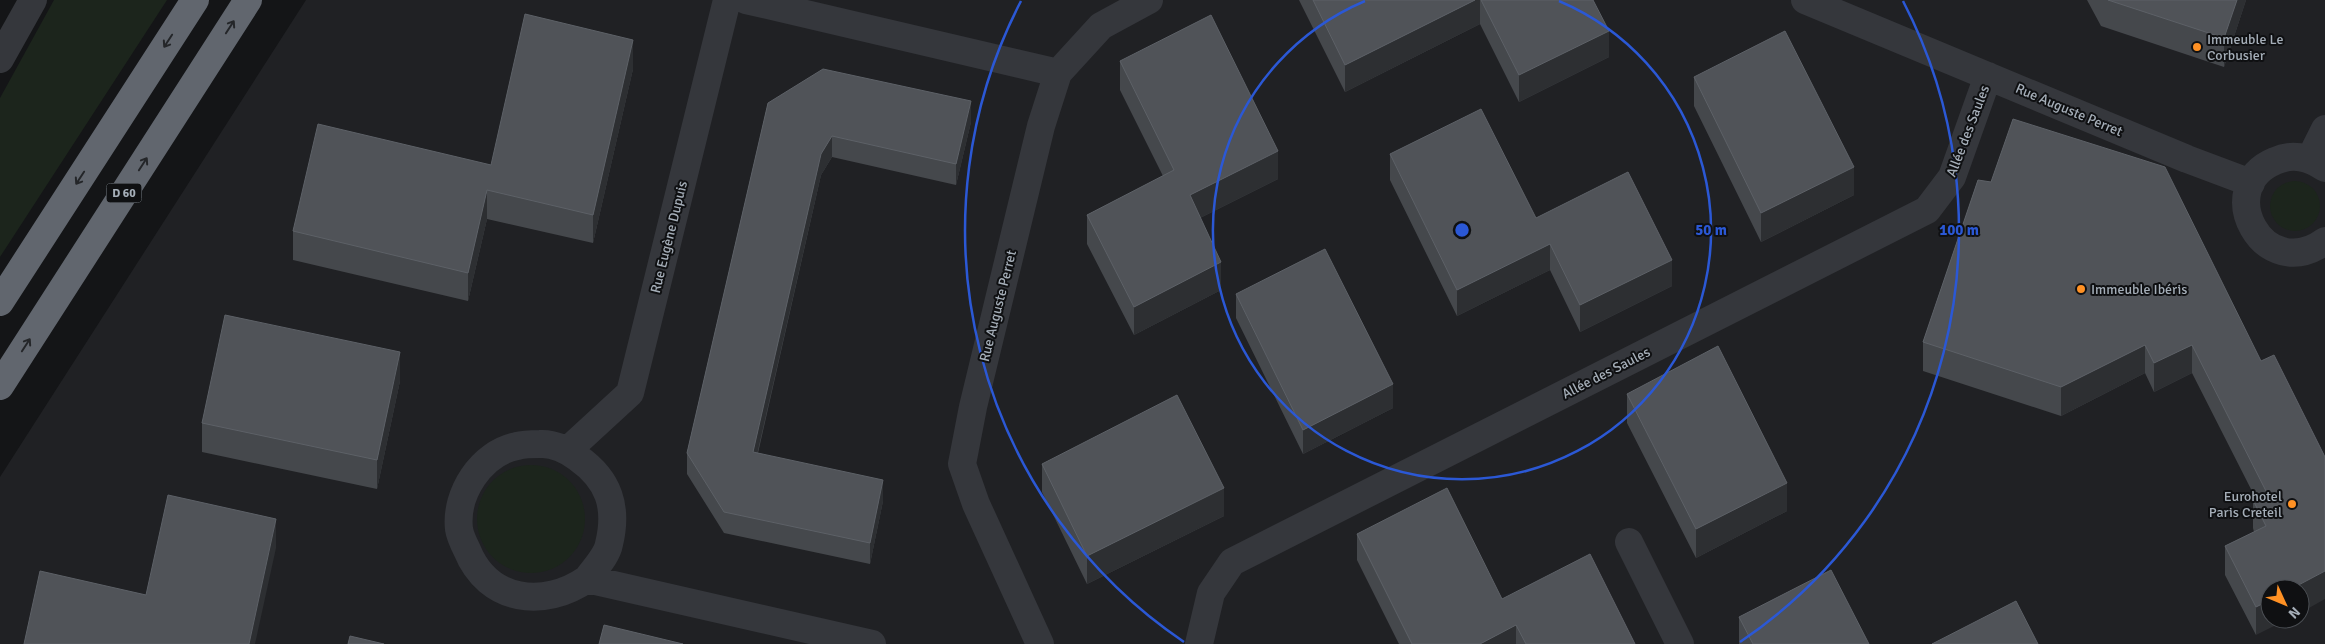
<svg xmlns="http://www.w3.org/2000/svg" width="2325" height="644" font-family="Signika,sans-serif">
  <rect width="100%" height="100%" fill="#141517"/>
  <!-- built -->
  <path fill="#202124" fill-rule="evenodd" d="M306,0H2325V644H0V477ZM2270,589H2300V619H2270Z"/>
  <!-- green -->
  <path fill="#1c251c" d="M54,0H167L0,257V98Z
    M2270 206a25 25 0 1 1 50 0a25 25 0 1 1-50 0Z
    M477 519a54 54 0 1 1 108 0a54 54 0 1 1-108 0Z"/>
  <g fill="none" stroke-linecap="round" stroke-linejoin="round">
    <!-- minor -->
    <path stroke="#35373c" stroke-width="28" d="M746,0L1058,73
      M1805,0L2187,159L2251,183
      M0,59L33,0
      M2310,159L2325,129
      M2325,168C2309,157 2293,153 2275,161C2212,187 2263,286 2325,241
      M568,450L630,393L727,0
      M1629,542L1680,644
      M587,579C594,569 607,556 609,544C618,507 609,480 578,458C568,450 553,443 540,444C532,444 524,444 517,446C481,453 455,494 459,529C460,536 464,544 467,550C488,602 544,609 587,579L872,644
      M1040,644L976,504L962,464L973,407L1041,126L1058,73L1101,26L1149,0
      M1199,644L1211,593L1232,562L1927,210L1952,177L1988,76"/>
    <!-- highway -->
    <path stroke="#61666e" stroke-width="28" d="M0,302L195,0
      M0,386L248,0"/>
  </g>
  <!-- wall -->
  <path fill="#45484c" d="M1299,0H1593L1609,57L1519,102L1480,24L1345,92Z
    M2087,0H2246L2224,67L2101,26Z
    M1120,61L1278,179L1200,218L1221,290L1134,335L1087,244V215L1163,176L1120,90Z
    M633,69L593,243L487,219L468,301L293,260V231L491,165Z
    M1694,77L1854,195L1761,242L1694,106Z
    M768,103L971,122L956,185L832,157L821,175L758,453L883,501L870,564L724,533L687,474V453Z
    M1390,154L1536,218L1672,286L1580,332L1550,270L1457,316L1390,180Z
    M1978,180L2261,361L2325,457L2256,635L2225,575V546L2254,532L2253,528V500L2256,499L2192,373L2154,392L2145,373L2061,416L1923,371V342Z
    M1236,294L1393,408L1303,454L1236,318Z
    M400,381L377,489L202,452V423Z
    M1627,394L1787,511L1696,558L1627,423Z
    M1042,464L1224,516L1087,584L1042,492Z
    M1357,534L1502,599L1635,644H1399L1357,560Z
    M1739,617L1869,644H1739Z"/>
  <!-- shaded-wall -->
  <path fill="#2d2f32" d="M1475,0H1480V24L1345,92V65Z
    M2237,0H2246L2224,67V38Z
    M1609,31V57L1519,102V75Z
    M633,40V69L593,243V215Z
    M971,101V122L956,185V164Z
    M832,136V157L821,175L753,472V452L821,154Z
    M1278,151V179L1190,223V195Z
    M1854,167V195L1761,242V213Z
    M487,190V219L468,301V273Z
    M1550,244V270L1457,316V290Z
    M1672,260V286L1580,332V305Z
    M1221,262V290L1134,335V307Z
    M2145,345V373L2061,416V387Z
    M2192,345V373L2154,392V363Z
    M400,352V381L377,489V460Z
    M1393,384V408L1303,454V430Z
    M883,480V501L870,564V543Z
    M1787,483V511L1696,558V529Z
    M1224,488V516L1087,584V556Z
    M276,519V548L255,644H249Z
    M2325,571V599L2300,613V589H2291Z
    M2270,600V619H2288L2256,635V607Z
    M1516,625V644H1480Z"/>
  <!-- building -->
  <path fill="#505358" stroke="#5d6167" d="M1313,0H1475L1345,65Z
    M1481,0H1593L1609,31L1519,75Z
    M2108,0H2237L2224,38Z
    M525,14L633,40L593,215L487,190L468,273L293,231L318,124L491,165Z
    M1211,15L1278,151L1190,195L1221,262L1134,307L1087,215L1174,170L1120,61Z
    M1785,31L1854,167L1761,213L1694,77Z
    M823,69L971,101L956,164L832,136L821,154L753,452L883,480L870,543L724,512L687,453L768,103Z
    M1481,109L1536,218L1628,172L1672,260L1580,305L1550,244L1457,290L1390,154Z
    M2013,119L2165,167L2261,361L2274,355L2325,457V571L2291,589H2270V600L2256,607L2225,546L2266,526L2253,500L2267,493L2192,345L2154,363L2145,345L2061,387L1923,342L1978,180L1991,182Z
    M1325,249L1393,384L1303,430L1236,294Z
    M225,315L400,352L377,460L202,423Z
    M1718,346L1787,483L1696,529L1627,394Z
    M1177,395L1224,488L1087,556L1042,464Z
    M1447,488L1502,599L1590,554L1635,644H1526L1516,625L1480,644H1412L1357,534Z
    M168,495L276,519L249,644H24L40,571L146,595Z
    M1831,570L1869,644H1753L1739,617Z
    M2016,601L2038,644H1932Z
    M604,625L683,644H599Z
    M350,636L384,644H348Z"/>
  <!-- one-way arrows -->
  <defs><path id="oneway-shaft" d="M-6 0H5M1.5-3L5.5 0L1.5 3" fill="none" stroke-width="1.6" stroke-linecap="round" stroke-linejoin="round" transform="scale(1.25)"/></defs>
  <g stroke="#242629">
    <use href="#oneway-shaft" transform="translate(230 27) rotate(-57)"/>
    <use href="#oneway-shaft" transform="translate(168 41) rotate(123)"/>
    <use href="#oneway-shaft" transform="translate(143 164) rotate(-57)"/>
    <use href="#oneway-shaft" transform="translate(80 178) rotate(123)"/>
    <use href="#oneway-shaft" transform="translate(26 345) rotate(-57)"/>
  </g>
  <!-- distance rings -->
  <g fill="none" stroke="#2b58d5" stroke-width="2.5">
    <path d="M1559 1A249 249 0 1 1 1365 1"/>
    <path d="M1184 642A497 497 0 0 1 1021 1M1903 1A497 497 0 0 1 1740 642"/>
  </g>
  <!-- markers -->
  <g fill="#ff9124" stroke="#0f1012" stroke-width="2">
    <circle cx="2197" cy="47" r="5"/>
    <circle cx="2081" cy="289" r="5"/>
    <circle cx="2292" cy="504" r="5"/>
  </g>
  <g text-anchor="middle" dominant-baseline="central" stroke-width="4" stroke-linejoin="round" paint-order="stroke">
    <!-- shield labels -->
    <rect fill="#0f1012" stroke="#787f86" stroke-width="1" x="106.5" y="183.5" width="35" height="19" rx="4"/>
    <g font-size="12" font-weight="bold" fill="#a5aeb8">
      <text x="124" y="193">D 60</text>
    </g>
    <!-- poi labels -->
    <g font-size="14" fill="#a5aeb8" stroke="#0f1012" text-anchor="start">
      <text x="2207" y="39">Immeuble Le<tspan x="2207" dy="16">Corbusier</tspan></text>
      <text x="2091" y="289">Immeuble Ibéris</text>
      <text x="2282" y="496" text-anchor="end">Eurohotel<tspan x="2282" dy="16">Paris Creteil</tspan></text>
    </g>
    <!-- street labels -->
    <g font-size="14" fill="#a5aeb8" stroke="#0f1012">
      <text transform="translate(2069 110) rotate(23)">Rue Auguste Perret</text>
      <text transform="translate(1968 131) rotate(-69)">Allée des Saules</text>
      <text transform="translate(669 237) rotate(-76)">Rue Eugène Dupuis</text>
      <text transform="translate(998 306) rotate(-76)">Rue Auguste Perret</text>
      <text transform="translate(1606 373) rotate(-27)">Allée des Saules</text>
    </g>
  </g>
  <circle cx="1462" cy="230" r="8" fill="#2b58d5" stroke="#0f1012" stroke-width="2.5"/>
  <g font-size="15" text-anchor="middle" font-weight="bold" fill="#2b58d5" stroke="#0f1012" stroke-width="4" stroke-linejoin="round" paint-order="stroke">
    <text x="1711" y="235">50 m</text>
    <text x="1959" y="235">100 m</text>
  </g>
  <!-- north arrow -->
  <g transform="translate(2285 604) rotate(134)"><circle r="24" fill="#0f1012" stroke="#4b4f54"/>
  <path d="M0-4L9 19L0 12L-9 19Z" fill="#ff9124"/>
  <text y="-8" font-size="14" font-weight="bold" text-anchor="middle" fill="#a5aeb8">N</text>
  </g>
</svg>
